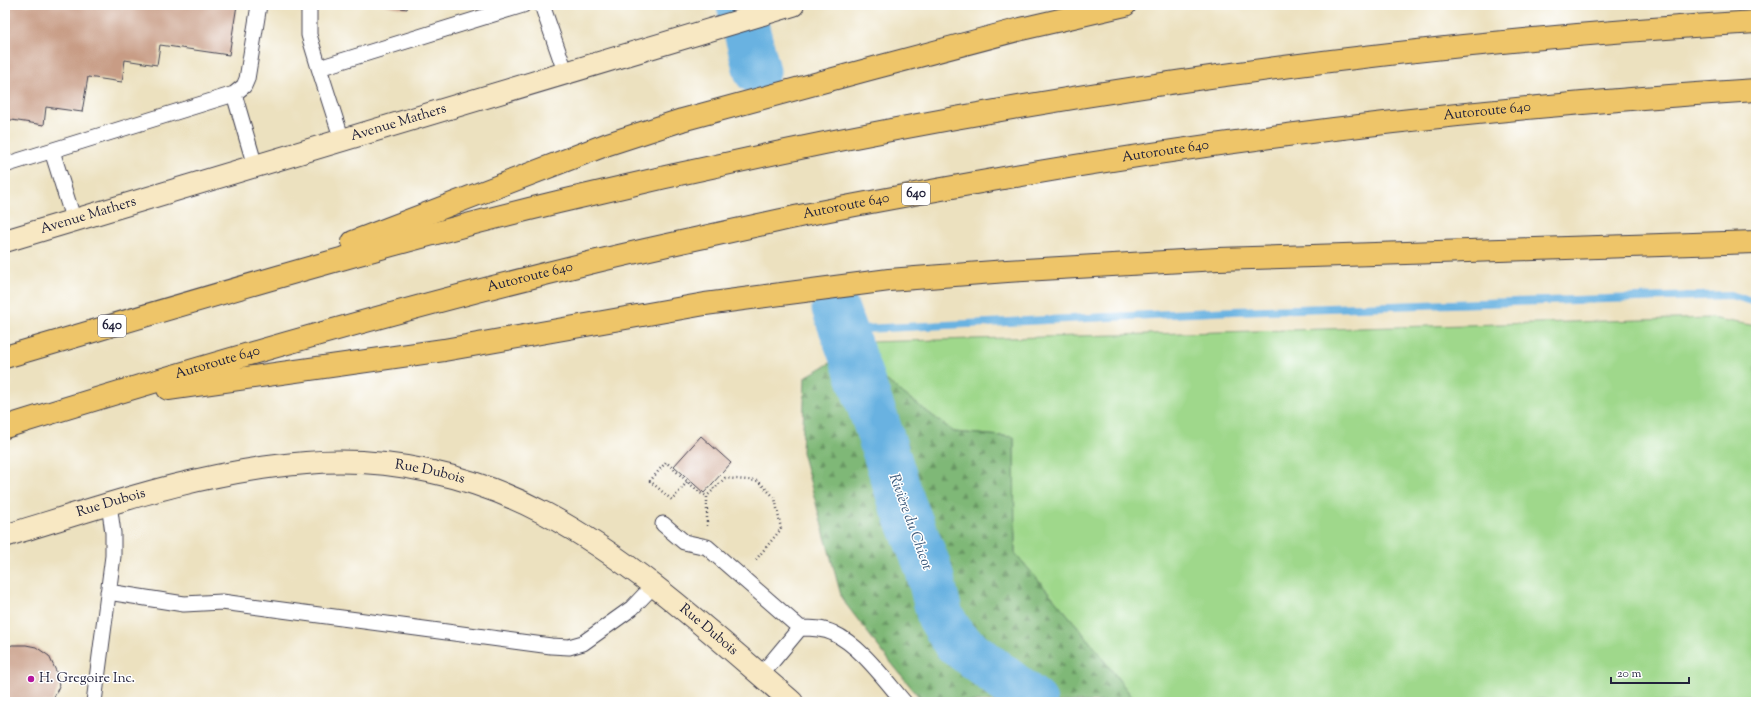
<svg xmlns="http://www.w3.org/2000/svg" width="1761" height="707" font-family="'Sorts Mill Goudy',serif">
  <defs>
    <pattern id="forest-firs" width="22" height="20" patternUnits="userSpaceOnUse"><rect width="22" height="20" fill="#7fb877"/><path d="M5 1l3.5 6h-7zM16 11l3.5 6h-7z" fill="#689563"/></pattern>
  </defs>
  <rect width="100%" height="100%" fill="#fff"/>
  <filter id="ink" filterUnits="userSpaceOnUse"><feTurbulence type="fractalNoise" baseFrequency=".025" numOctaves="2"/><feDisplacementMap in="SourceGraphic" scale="8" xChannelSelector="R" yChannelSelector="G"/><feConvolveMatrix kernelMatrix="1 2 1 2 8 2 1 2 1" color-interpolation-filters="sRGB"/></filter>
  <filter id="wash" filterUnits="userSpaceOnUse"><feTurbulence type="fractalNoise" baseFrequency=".012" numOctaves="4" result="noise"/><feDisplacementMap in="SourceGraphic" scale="16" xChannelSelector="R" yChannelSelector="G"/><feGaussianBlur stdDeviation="0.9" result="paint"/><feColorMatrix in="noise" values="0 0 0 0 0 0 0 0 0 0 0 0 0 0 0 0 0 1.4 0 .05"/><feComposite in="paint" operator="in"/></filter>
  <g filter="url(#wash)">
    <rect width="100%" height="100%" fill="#ece1bf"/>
    <!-- green -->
    <path fill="#9fd88b" stroke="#607d63" d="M1711,318L1756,326V698L1747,702H1589L1539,699L1530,702H1136L1079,628L1015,553L1014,437L954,432L879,375L868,342Z"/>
    <!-- forest -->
    <path fill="url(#forest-firs)" stroke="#506d59" d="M868,342L879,375L954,432L1014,437L1015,553L1079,628L1136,702H923L884,654L842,599L802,452L805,377Z"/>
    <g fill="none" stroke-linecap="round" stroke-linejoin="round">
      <!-- stream -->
      <path stroke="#69b2e1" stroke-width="8" d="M843,330L1233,311L1730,295L1756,302"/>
      <!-- river -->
      <path stroke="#69b2e1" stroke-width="47" d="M740,5L757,71
        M835,308L876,422L902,503L928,567L940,616L955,641L1034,702"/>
    </g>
    <g id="blocks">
      <!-- building -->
      <path fill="#c89c85" d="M5,5H237L229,55L160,45L157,65L125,60L122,82L88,77L82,112L46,107L44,125L5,119Z
        M384,5H408L407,9Z
        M701,436L731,463L704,493L674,466Z
        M12,645H26L36,647L49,656L56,671L59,686L52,702H5V649Z"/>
    </g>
  </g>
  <g filter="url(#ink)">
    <use href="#blocks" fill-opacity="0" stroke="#403f4f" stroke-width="1"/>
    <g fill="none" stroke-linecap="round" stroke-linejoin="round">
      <defs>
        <path id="lane" d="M309,5V35L319,68
          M542,5L566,74
          M234,94L244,86L247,79L259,5
          M342,140L319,68L523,5
          M52,151L74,221
          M5,165L234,94L255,166
          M663,524L684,542L707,547L800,628L761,675
          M108,592L184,604L222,602L551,646L569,647L583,643L632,608L653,586
          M800,628C811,628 823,628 833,633C860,645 885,680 904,702
          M94,702L113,556V533L109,504"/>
        <g id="secondary">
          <path id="s1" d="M5,241L793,5"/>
          <path id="s2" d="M5,536C103,506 202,471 306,463C387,456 474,475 546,514C634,561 716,637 792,702"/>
        </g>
        <g id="highway">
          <path d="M353,242L608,144L682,120L870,69L1021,29L1125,5"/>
          <path d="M5,357C189,303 372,247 558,202C951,107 1352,46 1756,22"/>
          <path d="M168,389L444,350L705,304L889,280L1007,271L1218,259L1756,242"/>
          <path id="s3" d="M5,427C199,367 395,310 593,262C660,246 728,232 795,217C862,203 930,191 998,179C1249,135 1502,106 1756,90"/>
        </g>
      </defs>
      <!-- lane casing -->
      <use href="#lane" stroke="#403f4f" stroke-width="17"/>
      <!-- secondary casing -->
      <use href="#secondary" stroke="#403f4f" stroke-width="24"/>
      <!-- highway casing -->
      <use href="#highway" stroke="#403f4f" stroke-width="24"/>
      <!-- path -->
      <path stroke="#403f4f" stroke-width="2.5" stroke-dasharray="1 3" stroke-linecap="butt" d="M687,482L672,500L650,481L666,462L700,493L707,496
        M711,485L714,489L725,478L758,481L775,498L781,529L754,562
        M707,526V496L714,489"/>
      <!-- lane -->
      <use href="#lane" stroke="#fff" stroke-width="15"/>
      <!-- secondary -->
      <use href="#secondary" stroke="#f8e8c3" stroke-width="22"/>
      <!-- highway -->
      <use href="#highway" stroke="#eec569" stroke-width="22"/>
    </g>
  </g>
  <!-- markers -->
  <circle fill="#b5179e" stroke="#fff" stroke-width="1.5" cx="31" cy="679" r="4"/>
  <g text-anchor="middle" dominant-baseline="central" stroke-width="3" stroke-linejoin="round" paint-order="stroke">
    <!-- shield labels -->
    <g fill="#fff" stroke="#646476" stroke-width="1">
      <rect x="902" y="183" width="28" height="22" rx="3"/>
      <rect x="98" y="315" width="28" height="22" rx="3"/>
    </g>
    <g font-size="13" font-weight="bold" fill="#22223b">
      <text x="916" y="194">640</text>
      <text x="112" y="326">640</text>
    </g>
    <!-- street labels -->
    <g font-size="14" fill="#22223b" stroke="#fff">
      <text stroke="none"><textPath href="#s3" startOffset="1518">Autoroute 640</textPath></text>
      <text stroke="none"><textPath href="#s1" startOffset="411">Avenue Mathers</textPath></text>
      <text stroke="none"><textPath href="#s3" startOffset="1194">Autoroute 640</textPath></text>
      <text stroke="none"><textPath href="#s3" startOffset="870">Autoroute 640</textPath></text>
      <text stroke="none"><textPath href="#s1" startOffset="87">Avenue Mathers</textPath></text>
      <text stroke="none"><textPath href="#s3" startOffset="546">Autoroute 640</textPath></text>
      <text stroke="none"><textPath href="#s3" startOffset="222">Autoroute 640</textPath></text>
      <text stroke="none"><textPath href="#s2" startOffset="435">Rue Dubois</textPath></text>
      <text stroke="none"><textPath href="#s2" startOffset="111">Rue Dubois</textPath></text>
      <text stroke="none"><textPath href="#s2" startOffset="759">Rue Dubois</textPath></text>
    </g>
    <!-- poi labels -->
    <g font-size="14" fill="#22223b" stroke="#fff" text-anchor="start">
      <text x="39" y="679">H. Gregoire Inc.</text>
    </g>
    <!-- water labels -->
    <g font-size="15" font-style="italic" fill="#3e5c7d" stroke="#fff">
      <text transform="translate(910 522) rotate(70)">Rivière du Chicot</text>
    </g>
  </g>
  <!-- margin -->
  <rect width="1761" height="707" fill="none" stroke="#fff" stroke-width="20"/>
  <!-- scale -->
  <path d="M1611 677v6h78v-6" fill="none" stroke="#22223b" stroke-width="2"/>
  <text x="1617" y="677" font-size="12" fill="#22223b" stroke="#ffffff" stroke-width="3" paint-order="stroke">20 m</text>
</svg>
